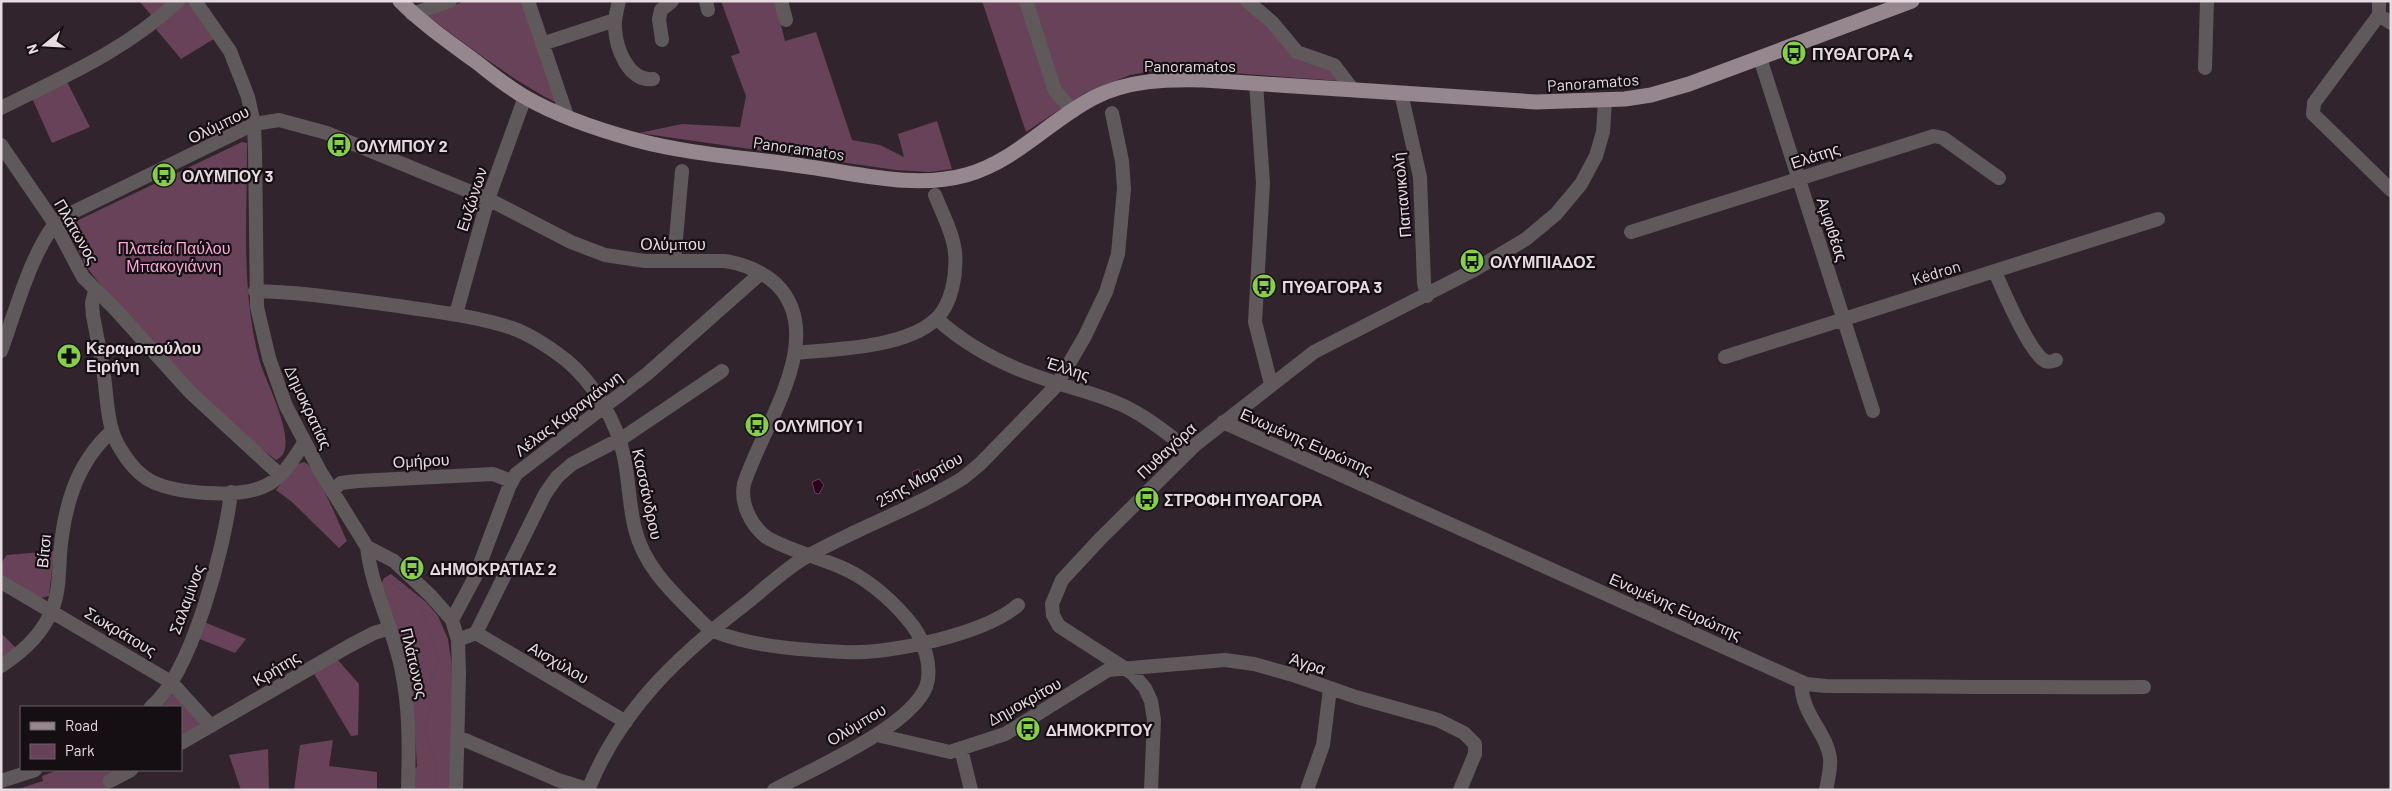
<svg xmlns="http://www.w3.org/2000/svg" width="2392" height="791" font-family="Barlow,sans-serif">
  <rect width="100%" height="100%" fill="#32242c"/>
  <!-- green -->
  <path fill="#684259" d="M139,1H170L153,17Z
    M186,1L217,37L181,59L156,29Z
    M466,1H523L557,103C510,79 468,46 426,15Z
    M721,1H775L785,41L816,32L852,140L880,145L904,157L898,134L937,121L952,169L930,172L896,170L639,133L682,124L740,127L746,96L731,56L740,53Z
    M982,1H1243L1286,43L1328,65L1339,81L1181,69L1153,71L1130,75L1085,93L1026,132Z
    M67,82L90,127L52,143L32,98Z
    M242,142L247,143V152C247,222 241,294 260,362C265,381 303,450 276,460L254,443L180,373L107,293L85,265L68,225Z
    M304,462C317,467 340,527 347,541L339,548L292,502L276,490L296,465Z
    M54,551L49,596L41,598L1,577V563L7,555Z
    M391,574L426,602L438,616L448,639L453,673L451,790H413L414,769L417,767L414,712L381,584L384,578Z
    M204,622L246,639L235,653L197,638Z
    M1,633L17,649L1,660Z
    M337,659L359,684L358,735L351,736L313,672Z
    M173,693L204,725L181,738V707H162Z
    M333,740L329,766L377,772V790H294L300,745Z
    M268,749L269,790H241L229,755Z
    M58,770H123L106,779L111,790H15L43,781L42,776Z"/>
  <!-- water -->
  <path fill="#2c001e" stroke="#644258" d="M919,469L923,483L916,485L912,472Z
    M819,479L824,485L819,494L815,493L812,482Z"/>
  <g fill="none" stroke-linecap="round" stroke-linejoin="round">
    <!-- stream -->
    <path stroke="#644258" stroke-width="2.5" d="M392,584L417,598L429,627L438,661L432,675L429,696L430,710L425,731L437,770V790"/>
    <!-- minor -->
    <path stroke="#60595c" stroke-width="14" d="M195,1L230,51L248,97L254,124L255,151L257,307L269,358L286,406L320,471L367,547L394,561L431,596L452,620L458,640L459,673L456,790
      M528,1L567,116
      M619,1C617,10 614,19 615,28C616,49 629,82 653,79
      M706,1L708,10
      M781,1L786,20
      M1026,1L1055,91L1073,111
      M1247,1L1272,22L1297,52L1334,65L1353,90
      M412,14L450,1
      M2379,15V1
      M2391,23L2379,15L2314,103L2313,114L2391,190
      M662,40L659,19L661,10L672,1
      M542,44L615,20
      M1760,58L1873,411
      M2205,68L2207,1
      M1256,83L1263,183L1255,322L1271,384
      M1401,93L1420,177L1424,283L1427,296
      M1,108C63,77 128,49 178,1
      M1,145L55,224L83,277L115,309L190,392L280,475
      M1631,232L1934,136L1943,138L1999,178
      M674,261L682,171
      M1995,272C2003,290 2029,352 2045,361C2049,363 2053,361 2056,360
      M95,291L92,303L93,316C97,336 101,356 104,376C107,397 107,423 117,443C125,457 134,471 149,480C174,494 240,499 267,485C284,476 294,458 304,443
      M255,291C303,292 351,300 399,306C437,312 476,316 512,328C532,335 549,347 566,360C594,383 617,422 624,457C629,481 629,505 635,529C644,565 669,589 694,614C701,621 707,629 716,632C754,647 804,650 844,652C888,655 985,634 1018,605
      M456,314L488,199L525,97
      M937,319C967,346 1001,364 1039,377C1066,387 1096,393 1122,405C1146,416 1168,434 1189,450
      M1,351C14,316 34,242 61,218L254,124L279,120L327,133L488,199L571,242L605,255L645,261H724C742,263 763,272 776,284C830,337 761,428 744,484C740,504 751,525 766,537C791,552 821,557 847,570C872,582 896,604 913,626C924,641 933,668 926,687C909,728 814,768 774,790
      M795,353C835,349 904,348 935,320C952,305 957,274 955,252C953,233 942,213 935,195
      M1725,357L2158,219
      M1223,422L1806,684L1826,686C1932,686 2038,688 2144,687
      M333,490L341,483L358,481L493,474L511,481
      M367,547C372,591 394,629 402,672C410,711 409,750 408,790
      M1,582L171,682L211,726
      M452,620L475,577L509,487L516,474L647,374L761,273
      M476,633L626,722
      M458,640L476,633L545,494L557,477L572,464L624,437L722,371
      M1,666C23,652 42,635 52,610C59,593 59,573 60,554C64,507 76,463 112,431
      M1801,682C1802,716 1826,731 1830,758C1831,769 1828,780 1826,790
      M151,707C192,673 225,546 231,492
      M877,735L950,752L1005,734L1108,670L1225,660L1254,664L1293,675L1356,697L1438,720L1464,733L1475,744V754L1460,790
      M458,737L558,780L590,790
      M181,743L349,646L374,633L390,628
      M961,749L971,790
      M1,781L35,770
      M110,781L131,770
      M588,790C621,708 680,654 748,602C765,588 782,572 801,560C853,529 912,510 963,478L980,464L1056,386L1085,336L1106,292L1118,254L1124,189L1122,161L1112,113
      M1151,790L1154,720L1151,701L1145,688L1132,673L1059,626L1053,615L1052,604L1062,580L1100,539L1195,445L1314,352L1474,270L1526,239L1556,214L1581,184L1596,156L1603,132L1605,101
      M1307,790L1323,745L1330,689"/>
    <!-- major -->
    <path stroke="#96878f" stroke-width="15" d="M400,1C423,24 449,42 475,61C492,74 507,87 525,97C558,116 599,130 636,140C692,155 752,158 809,167C860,174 915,189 966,175C1016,161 1049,121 1093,98C1128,80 1166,79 1204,80L1536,102L1625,99L1651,95L1689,84L1912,1"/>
  </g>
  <!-- icons -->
  <defs>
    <symbol id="bus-disc" viewBox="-11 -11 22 22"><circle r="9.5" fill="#87cf4a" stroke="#150f13"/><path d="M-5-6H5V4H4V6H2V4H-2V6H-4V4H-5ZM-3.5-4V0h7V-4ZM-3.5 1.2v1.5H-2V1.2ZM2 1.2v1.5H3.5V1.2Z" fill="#111"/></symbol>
    <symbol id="pharmacy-disc" viewBox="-11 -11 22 22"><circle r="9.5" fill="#87cf4a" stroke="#150f13"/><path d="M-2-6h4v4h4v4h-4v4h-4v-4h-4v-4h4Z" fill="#111"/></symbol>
  </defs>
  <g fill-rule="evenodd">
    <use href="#bus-disc" x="1780" y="39" width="28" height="28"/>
    <use href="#bus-disc" x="325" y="131" width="28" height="28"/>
    <use href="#bus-disc" x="150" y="161" width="28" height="28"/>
    <use href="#bus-disc" x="1458" y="247" width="28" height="28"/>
    <use href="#bus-disc" x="1250" y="272" width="28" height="28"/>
    <use href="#pharmacy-disc" x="55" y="342" width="28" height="28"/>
    <use href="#bus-disc" x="743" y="411" width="28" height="28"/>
    <use href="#bus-disc" x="1133" y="485" width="28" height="28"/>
    <use href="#bus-disc" x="398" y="554" width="28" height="28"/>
    <use href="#bus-disc" x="1014" y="715" width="28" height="28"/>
  </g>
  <g text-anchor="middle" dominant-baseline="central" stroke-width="4.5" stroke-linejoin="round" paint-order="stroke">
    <!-- poi labels -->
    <g font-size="16" font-weight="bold" fill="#e5dbe0" stroke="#150f13" text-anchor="start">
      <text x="1812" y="53">ΠΥΘΑΓΟΡΑ 4</text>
      <text x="356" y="145">ΟΛΥΜΠΟΥ 2</text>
      <text x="182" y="175">ΟΛΥΜΠΟΥ 3</text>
      <text x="1490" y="261">ΟΛΥΜΠΙΑΔΟΣ</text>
      <text x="1282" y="286">ΠΥΘΑΓΟΡΑ 3</text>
      <text x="86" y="347">Κεραμοπούλου<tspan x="86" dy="18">Ειρήνη</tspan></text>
      <text x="774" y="425">ΟΛΥΜΠΟΥ 1</text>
      <text x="1164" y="499">ΣΤΡΟΦΗ ΠΥΘΑΓΟΡΑ</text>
      <text x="430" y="568">ΔΗΜΟΚΡΑΤΙΑΣ 2</text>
      <text x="1046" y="729">ΔΗΜΟΚΡΙΤΟΥ</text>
    </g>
    <!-- street labels -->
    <g font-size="16" fill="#e5dbe0" stroke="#150f13">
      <text x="1190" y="65">Panoramatos</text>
      <text transform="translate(1593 82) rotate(-4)">Panoramatos</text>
      <text transform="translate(218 124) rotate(-26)">Ολύμπου</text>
      <text transform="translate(799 148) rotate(8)">Panoramatos</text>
      <text transform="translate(1815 155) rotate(-18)">Ελάτης</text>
      <text transform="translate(1401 195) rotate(-95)">Παπανικολή</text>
      <text transform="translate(471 199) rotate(-72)">Ευζώνων</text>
      <text transform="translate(1833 229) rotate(72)">Αμφιθέας</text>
      <text transform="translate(77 231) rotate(60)">Πλάτωνος</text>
      <text x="673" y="243">Ολύμπου</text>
      <text transform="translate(1936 272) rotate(-17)">Kédron</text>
      <text transform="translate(1068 368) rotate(18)">Έλλης</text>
      <text transform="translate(309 407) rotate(65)">Δημοκρατίας</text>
      <text transform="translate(568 413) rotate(-37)">Λέλας Καραγιάννη</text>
      <text transform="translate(1307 441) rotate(24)">Ενωμένης Ευρώπης</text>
      <text transform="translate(1166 450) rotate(-43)">Πυθαγόρα</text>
      <text transform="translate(421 460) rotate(-3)">Ομήρου</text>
      <text transform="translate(919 479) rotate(-29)">25ης Μαρτίου</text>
      <text transform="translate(648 494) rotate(78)">Κασσάνδρου</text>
      <text transform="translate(43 551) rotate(-84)">Βίτσι</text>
      <text transform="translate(186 599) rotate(-70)">Σαλαμίνος</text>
      <text transform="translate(1676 606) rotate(24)">Ενωμένης Ευρώπης</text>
      <text transform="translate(121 631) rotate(31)">Σωκράτους</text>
      <text transform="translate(559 662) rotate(30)">Αισχύλου</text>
      <text transform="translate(415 663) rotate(77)">Πλάτωνος</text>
      <text transform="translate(1308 663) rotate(19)">Άγρα</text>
      <text transform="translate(276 668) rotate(-31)">Κρήτης</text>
      <text transform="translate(1024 701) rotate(-29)">Δημοκρίτου</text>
      <text transform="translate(856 724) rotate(-31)">Ολύμπου</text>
    </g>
    <!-- park labels -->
    <g font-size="16" fill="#fca5d9" stroke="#150f13">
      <text x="174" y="247">Πλατεία Παύλου<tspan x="174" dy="18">Μπακογιάννη</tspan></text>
    </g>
  </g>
  <!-- border -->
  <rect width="2392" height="791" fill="none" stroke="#e5dbe0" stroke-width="5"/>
  <!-- legend -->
  <rect x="20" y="706" width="162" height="65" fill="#150f13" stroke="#686165"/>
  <rect x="30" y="722" width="25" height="8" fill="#96878f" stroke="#686165"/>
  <text x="65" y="731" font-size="15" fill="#e5dbe0">Road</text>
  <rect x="30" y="744" width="25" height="15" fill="#684259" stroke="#686165"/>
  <text x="65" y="756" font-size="15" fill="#e5dbe0">Park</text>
  <!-- north arrow -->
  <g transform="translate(45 45) rotate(252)" stroke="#150f13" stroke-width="4" paint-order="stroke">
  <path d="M0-4L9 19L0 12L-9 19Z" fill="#e5dbe0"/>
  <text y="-8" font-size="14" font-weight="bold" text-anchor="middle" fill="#e5dbe0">N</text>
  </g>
</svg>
